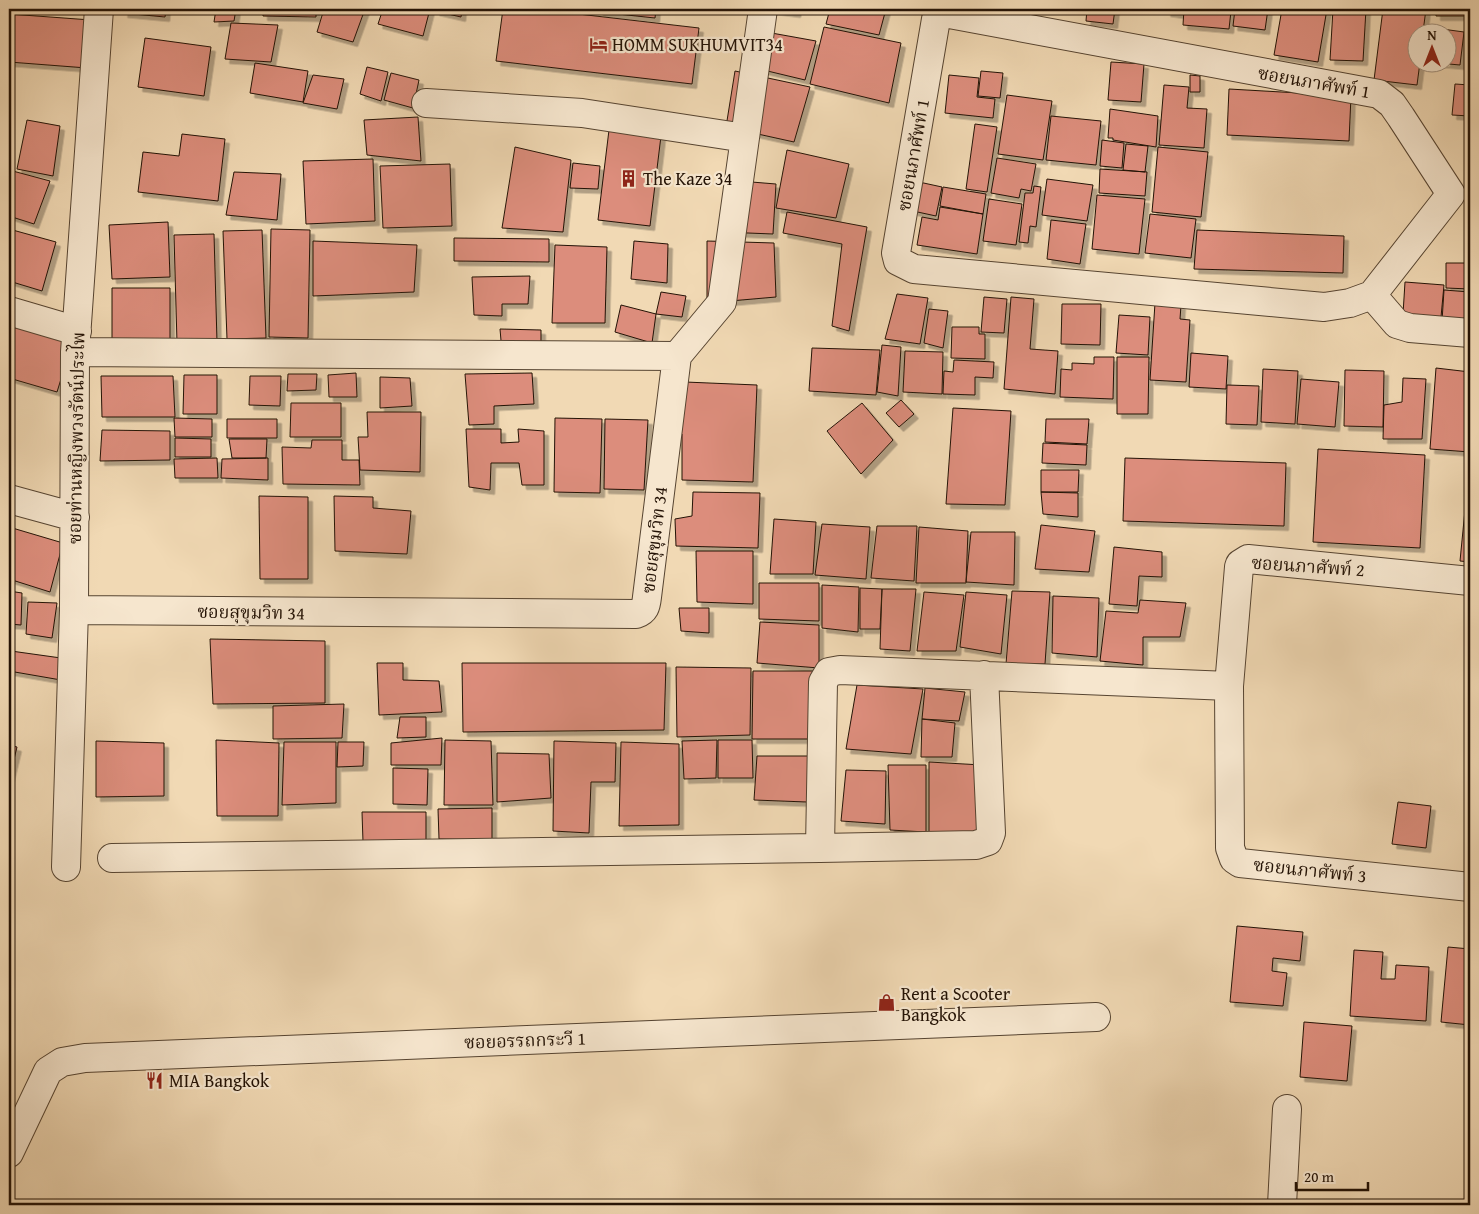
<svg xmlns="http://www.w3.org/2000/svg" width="1479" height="1214" font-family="'Gentium Book Plus','Noto Serif Thai',serif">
  <defs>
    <filter id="shadow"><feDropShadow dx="4.5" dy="4.5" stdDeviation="0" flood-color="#0004"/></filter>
  </defs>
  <rect width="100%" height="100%" fill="#f1d9b4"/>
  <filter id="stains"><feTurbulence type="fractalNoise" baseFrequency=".004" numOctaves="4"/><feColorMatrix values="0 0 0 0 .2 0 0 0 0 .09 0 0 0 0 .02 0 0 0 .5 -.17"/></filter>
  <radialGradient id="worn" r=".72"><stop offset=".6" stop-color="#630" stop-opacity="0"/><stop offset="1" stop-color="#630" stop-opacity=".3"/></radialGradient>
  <!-- building -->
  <path fill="#dc8d7b" stroke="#231205" filter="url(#shadow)" d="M124,9H166L165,17L123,13Z
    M216,9H236L234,21L214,22Z
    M263,9H316V17L263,16Z
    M324,9H365L353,42L317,32Z
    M383,9H430L423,36L378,24Z
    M436,9H462L461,17L435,11Z
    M503,9H535L699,28L692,84L496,61Z
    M599,9H656L655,18L599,12Z
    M765,9H797L796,13Z
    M830,9H886L879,35L826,24Z
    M1087,9H1115L1113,24L1086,21Z
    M1167,9H1180V14L1166,12Z
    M1184,9L1231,11L1229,29L1183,25Z
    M1235,9H1268L1265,30L1233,26Z
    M1282,9H1327L1318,62L1274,55Z
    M1333,9H1366L1363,61L1330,60Z
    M1383,9H1426L1423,32H1416V62H1420L1417,85L1374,80Z
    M1436,9H1470V16H1436Z
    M9,14L91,20L87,68L9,62Z
    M231,23L278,25L271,62L225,59Z
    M824,27L901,43L889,103L810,84Z
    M1442,29L1464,32L1460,65L1438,63L1446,62V32H1442Z
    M766,32L816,41L805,80L755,68Z
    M145,38L211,47L204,96L138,87Z
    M1111,62L1144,64L1141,102L1108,100Z
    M255,63L308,71L303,102L250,93Z
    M367,67L388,72L381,101L360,94Z
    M735,71L810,87L794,142L726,127Z
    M981,71L1003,73L1000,98L978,96Z
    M391,73L419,80L413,108L384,100Z
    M313,75L344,79L337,109L303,103Z
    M949,75L979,78L977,97L995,99L993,118L945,113Z
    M1190,75L1200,76V92H1190Z
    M1455,84L1470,85V116L1452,115Z
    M1164,85L1189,87L1187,108L1207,109L1204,148L1159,145Z
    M1229,89L1351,96L1349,141L1227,135Z
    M1007,95L1052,101L1043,160L998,154Z
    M1110,109L1158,116L1156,147L1113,140V138H1108Z
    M1051,116L1101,121L1096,165L1046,160Z
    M418,117L421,161L367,155L364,120Z
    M27,120L60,126L53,176L17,169Z
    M1467,123H1470V169L1465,168Z
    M975,124L997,127L987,192L966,189Z
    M609,130L661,136L650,226L598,220Z
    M182,134L225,139L218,201L138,192L143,152L179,156Z
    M1102,140L1124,143L1122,168L1100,166Z
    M1126,144L1148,146L1145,172L1123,170Z
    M515,147L571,160L563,232L502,228Z
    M1158,147L1208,152L1201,217L1152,212Z
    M787,150L849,164L836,218L776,208Z
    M997,158L1036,164L1031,191L1021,189L1019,198L991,193Z
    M373,159L375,221L306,224L303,161Z
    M573,163L600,166L598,189L570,188Z
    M450,164L452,226L383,228L380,166Z
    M1100,169L1147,172L1145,196L1099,193Z
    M9,170L50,181L34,224L9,216Z
    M234,172L281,174L277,220L226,215Z
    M1047,179L1093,185L1087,221L1042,215Z
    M727,180L776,184L773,234L722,232Z
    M919,182L942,187L936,216L913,211Z
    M1034,186L1041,187L1036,227L1030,226L1028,243L1019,242L1025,193H1033Z
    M943,187L986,194L983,214L940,206Z
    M1097,195L1145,199L1139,254L1092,249Z
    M989,199L1022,204L1016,245L983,241Z
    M940,207L983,214L977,254L917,245L922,217L938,220Z
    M787,212L867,227L849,331L832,326L842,244L783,233Z
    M1150,214L1196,219L1191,258L1145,253Z
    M1051,220L1086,224L1080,264L1047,259Z
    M168,222L170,277L112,279L109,225Z
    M9,229L56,242L42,291L9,281Z
    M271,229L310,230L308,338L269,337Z
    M262,230L266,338L227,339L223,231Z
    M1197,230L1344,236L1343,273L1194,269Z
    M214,234L217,342L177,343L174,235Z
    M454,238L549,239V262L454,261Z
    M313,241L417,245L414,292L313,296Z
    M634,241L668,244L667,283L631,279Z
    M707,241L774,243L776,297L707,303Z
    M555,245L607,247L605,323H552Z
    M1446,263H1470V289L1446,288Z
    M530,276L528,304H502V316L474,315L472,277Z
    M1405,282L1444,285L1441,317L1403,314Z
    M112,288H170V343H112Z
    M1444,290L1470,292V323L1442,321Z
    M661,292L686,296L682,317L656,314Z
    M897,294L928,298L920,344L885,339Z
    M984,297L1007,299L1004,333L981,332Z
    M1011,297L1034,299L1030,349L1058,351L1055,394L1004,389Z
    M1155,303L1181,305L1180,319L1190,320L1186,382L1150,380Z
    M1062,304H1101L1100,345L1061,344Z
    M621,305L656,314L652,343L615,332Z
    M929,309L948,311L943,348L924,343Z
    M1119,315L1150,317L1148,355L1116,353Z
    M9,318L74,337L57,392L9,378Z
    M952,327H979V334H985V359L951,358Z
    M500,329L541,330V352H502Z
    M882,345L901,347L898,396L877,392Z
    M812,348L880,350L876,395L809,391Z
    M905,351L943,352L942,394L903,392Z
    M1191,353L1228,356L1226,389L1189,387Z
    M1094,357H1114L1113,399L1060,397L1061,369L1072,370V363L1094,364Z
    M1117,357H1149L1148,414H1117Z
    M954,360L994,362L993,378L975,377V395L943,394L944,371L953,372Z
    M1436,368L1470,372V452L1430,449Z
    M1263,369L1298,371L1295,424L1261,422Z
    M1345,370L1384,371L1383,427L1344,426Z
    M356,373L357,397H329L328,375Z
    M532,373L534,404L494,406V424L469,425L465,374Z
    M288,374H317L316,390L287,391Z
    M184,375H217V414H183Z
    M101,376H173L175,417H102Z
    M250,376H281L280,406L249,405Z
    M380,377L410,378L412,406L380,408Z
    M1403,378L1426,379L1422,439H1383L1384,405L1402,402Z
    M1301,379L1339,382L1335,427L1297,424Z
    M661,381L757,385L753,482L682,480V434L657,432Z
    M1227,385L1259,386L1257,425L1226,424Z
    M901,400L914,414L899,427L886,413Z
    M291,403H341V437H290Z
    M862,403L893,440L861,474L827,431Z
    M953,408L1011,411L1005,505L946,504Z
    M367,412H421L420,472L360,470L358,437H368Z
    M174,418L212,419V437H175Z
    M555,418L602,419L600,493L554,492Z
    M227,419H277V438H227Z
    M605,419L648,420L644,490L604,489Z
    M1046,419H1089L1087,444L1045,442Z
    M466,429H501V443L519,442L518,429L544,431V485H522L519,463H491L490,490L469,487Z
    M102,430L170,431V460L100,461Z
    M175,438L211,439V457H175Z
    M229,439H267L266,458H232Z
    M312,440H342V460H359L360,485L283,484L282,447L311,448Z
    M1043,443L1087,445L1086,465L1042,463Z
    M1318,449L1425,455L1420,548L1313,542Z
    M217,458L218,478H175L174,459Z
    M268,458V480L221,478L222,459Z
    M1125,458L1286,463L1284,526L1123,521Z
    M1470,459V562L1460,561Z
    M1041,470H1079L1078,492H1041Z
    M693,492L760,493L758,548L676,546L675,519L692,516Z
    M1041,492L1078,493V517L1043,514Z
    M259,496L308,497V579H260Z
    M334,496L373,497V508L411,511L407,554L335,551Z
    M774,519L816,522L813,574H770Z
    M822,524L870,527L866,579L815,575Z
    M1041,525L1095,531L1089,572L1035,569Z
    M877,526H917L914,581L871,578Z
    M9,527L63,543L50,592L9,579Z
    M919,527L968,531L966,583H916Z
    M971,532H1015L1014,585L966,582Z
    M1114,547L1162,552V577L1139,576L1137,606L1109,604Z
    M696,551H753V604L697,602Z
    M759,583H819V621L759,619Z
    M822,585L859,587L858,632L822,628Z
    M860,588L882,589L880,629H860Z
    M882,589H916L910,651L880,649Z
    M9,591L22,593L21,625L9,624Z
    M1012,591L1050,592L1045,664H1006Z
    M924,592L964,595L956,651H917Z
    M966,592L1007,595L1001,654L960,647Z
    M1053,596L1099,598L1097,657L1052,653Z
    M1140,600L1186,603L1180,637H1143V665L1100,661L1106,611L1138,613Z
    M28,602L57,603L52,638L26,634Z
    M679,608H709V633L681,631Z
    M760,622L819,625V668L757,663Z
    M210,639L325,641V703L213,704Z
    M11,651L61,658V680L9,671Z
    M377,663H403V680L439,681L442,712L379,715Z
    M462,663H666L664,730L463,732Z
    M676,667L751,668L750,735L677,737Z
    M753,671H815L814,739H752Z
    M857,685L923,689L911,754L846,749Z
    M925,688L965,692L959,721L922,719Z
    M344,704L342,738L273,739V706Z
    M400,717H426V737L397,738Z
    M922,719L955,723L952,757H921Z
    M442,738L441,765H391V743Z
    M216,740L279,743L278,816H217Z
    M445,740L491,741L493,805H444Z
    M717,740L716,778L684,779L682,741Z
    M718,740H752L753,778H718Z
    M96,741L164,743V796L96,797Z
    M554,741L616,743L615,782H591L589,833L553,831Z
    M284,742H336V803L282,805Z
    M338,742H364L363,766L337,767Z
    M621,742L679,744V825L619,826Z
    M9,745L17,747L9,780Z
    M497,753L549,754L551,798L497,802Z
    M757,756H810L807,802L754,800Z
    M929,762L982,765L990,837L929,832Z
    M888,765H926V832L890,830Z
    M393,768L428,769L427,805L393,804Z
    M846,770L886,771L885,824L841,821Z
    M1398,802L1431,806L1426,848L1392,844Z
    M492,808V840L439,839L438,809Z
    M362,812H426V843L363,842Z
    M1237,926L1303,932L1300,961L1273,958L1272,971L1287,973L1283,1006L1230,1002Z
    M1448,947L1470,949V1025L1441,1022Z
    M1354,950L1383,952L1381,979H1395L1396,965L1429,967L1426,1021L1350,1016Z
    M1304,1022L1352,1026L1347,1081L1300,1077Z"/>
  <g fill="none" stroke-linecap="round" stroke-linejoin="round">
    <defs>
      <path id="minor" d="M944,13L1379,94L1392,104L1401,117L1451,194L1372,295L1350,303L1324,307L914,269L898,261L896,253L936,19L939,14Z
        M426,103L582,113L745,138
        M1372,295L1397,324L1410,328L1470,333
        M9,311L77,331
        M75,352L677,356
        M9,499L75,517
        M1470,581L1248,559L1240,564L1239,567L1229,686L1230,848L1234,859L1240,863L1470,887
        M74,610L636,614C645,611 646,606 647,597L677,356L722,302L763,9
        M820,848L976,845L988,841L991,833L984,675
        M112,858L820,848L823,682L829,672L840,670L1229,686
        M66,867L74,610L75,352L99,9
        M9,1153L48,1071L62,1062L85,1058L1096,1017
        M1282,1205L1287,1109"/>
    </defs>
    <!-- minor casing -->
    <use href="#minor" stroke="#564431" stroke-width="30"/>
    <!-- minor -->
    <use href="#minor" stroke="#f6e6ce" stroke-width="28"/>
  </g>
  <!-- icons -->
  <defs>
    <symbol id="hotel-bare" viewBox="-9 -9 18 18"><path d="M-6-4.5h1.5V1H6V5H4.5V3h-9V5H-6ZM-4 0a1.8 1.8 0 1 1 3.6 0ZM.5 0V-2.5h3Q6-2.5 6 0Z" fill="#8f2418" stroke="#f6e6ce" stroke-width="2.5" paint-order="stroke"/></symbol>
    <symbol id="building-bare" viewBox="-9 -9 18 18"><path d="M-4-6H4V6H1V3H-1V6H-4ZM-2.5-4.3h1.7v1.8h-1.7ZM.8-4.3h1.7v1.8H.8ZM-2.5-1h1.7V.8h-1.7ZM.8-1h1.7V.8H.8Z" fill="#8f2418" stroke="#f6e6ce" stroke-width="2.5" paint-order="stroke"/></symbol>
    <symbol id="shop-bare" viewBox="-9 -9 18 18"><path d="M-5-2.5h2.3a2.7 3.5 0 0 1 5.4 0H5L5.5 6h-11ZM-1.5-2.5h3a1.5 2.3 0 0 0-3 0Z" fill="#8f2418" stroke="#f6e6ce" stroke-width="2.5" paint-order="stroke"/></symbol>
    <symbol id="restaurant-bare" viewBox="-9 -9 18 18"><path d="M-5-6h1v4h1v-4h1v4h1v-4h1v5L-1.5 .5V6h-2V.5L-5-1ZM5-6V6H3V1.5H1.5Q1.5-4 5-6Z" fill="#8f2418" stroke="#f6e6ce" stroke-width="2.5" paint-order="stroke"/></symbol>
  </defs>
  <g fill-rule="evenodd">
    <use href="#hotel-bare" x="586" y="32" width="25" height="25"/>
    <use href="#building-bare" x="616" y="166" width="25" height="25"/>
    <use href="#shop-bare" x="874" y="990" width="25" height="25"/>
    <use href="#restaurant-bare" x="142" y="1068" width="25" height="25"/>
  </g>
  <g text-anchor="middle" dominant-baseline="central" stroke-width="4.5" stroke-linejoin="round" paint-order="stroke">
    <!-- poi labels -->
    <g font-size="18" fill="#231205" stroke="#f6e6ce" text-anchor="start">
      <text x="612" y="44">HOMM SUKHUMVIT34</text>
      <text x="643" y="178">The Kaze 34</text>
      <text x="901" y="993">Rent a Scooter<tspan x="901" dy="21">Bangkok</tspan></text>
      <text x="169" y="1080">MIA Bangkok</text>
    </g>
    <!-- street labels -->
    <g font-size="18" fill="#231205" stroke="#f6e6ce">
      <text transform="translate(1314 82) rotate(10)">ซอยนภาศัพท์ 1</text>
      <text transform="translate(913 155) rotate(-80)">ซอยนภาศัพท์ 1</text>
      <text transform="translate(76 438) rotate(-89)">ซอยท่านหญิงพวงรัตน์ประไพ</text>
      <text transform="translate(654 540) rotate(-83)">ซอยสุขุมวิท 34</text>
      <text transform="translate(1308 566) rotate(4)">ซอยนภาศัพท์ 2</text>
      <text transform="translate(251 612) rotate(1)">ซอยสุขุมวิท 34</text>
      <text transform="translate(1310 870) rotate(6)">ซอยนภาศัพท์ 3</text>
      <text transform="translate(525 1040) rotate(-2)">ซอยอรรถกระวี 1</text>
    </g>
  </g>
  <!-- margin -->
  <rect width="1479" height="1214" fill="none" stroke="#f1d9b4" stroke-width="30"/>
  <rect x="10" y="10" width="1459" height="1194" fill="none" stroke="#231205" stroke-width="2.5"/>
  <rect x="15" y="15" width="1449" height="1184" fill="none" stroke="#231205"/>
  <!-- north arrow -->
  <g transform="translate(1432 48)"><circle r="24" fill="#f6e6ce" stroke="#a2917e"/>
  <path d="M0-4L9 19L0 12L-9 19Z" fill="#8f2418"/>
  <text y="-8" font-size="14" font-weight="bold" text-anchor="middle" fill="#231205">N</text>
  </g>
  <!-- scale -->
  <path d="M1296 1182v8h72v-8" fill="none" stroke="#231205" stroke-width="2.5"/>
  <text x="1304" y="1182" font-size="15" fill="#231205" stroke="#f6e6ce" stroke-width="4" paint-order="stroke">20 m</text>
  <rect width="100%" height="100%" filter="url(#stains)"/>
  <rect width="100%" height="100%" fill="url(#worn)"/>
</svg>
